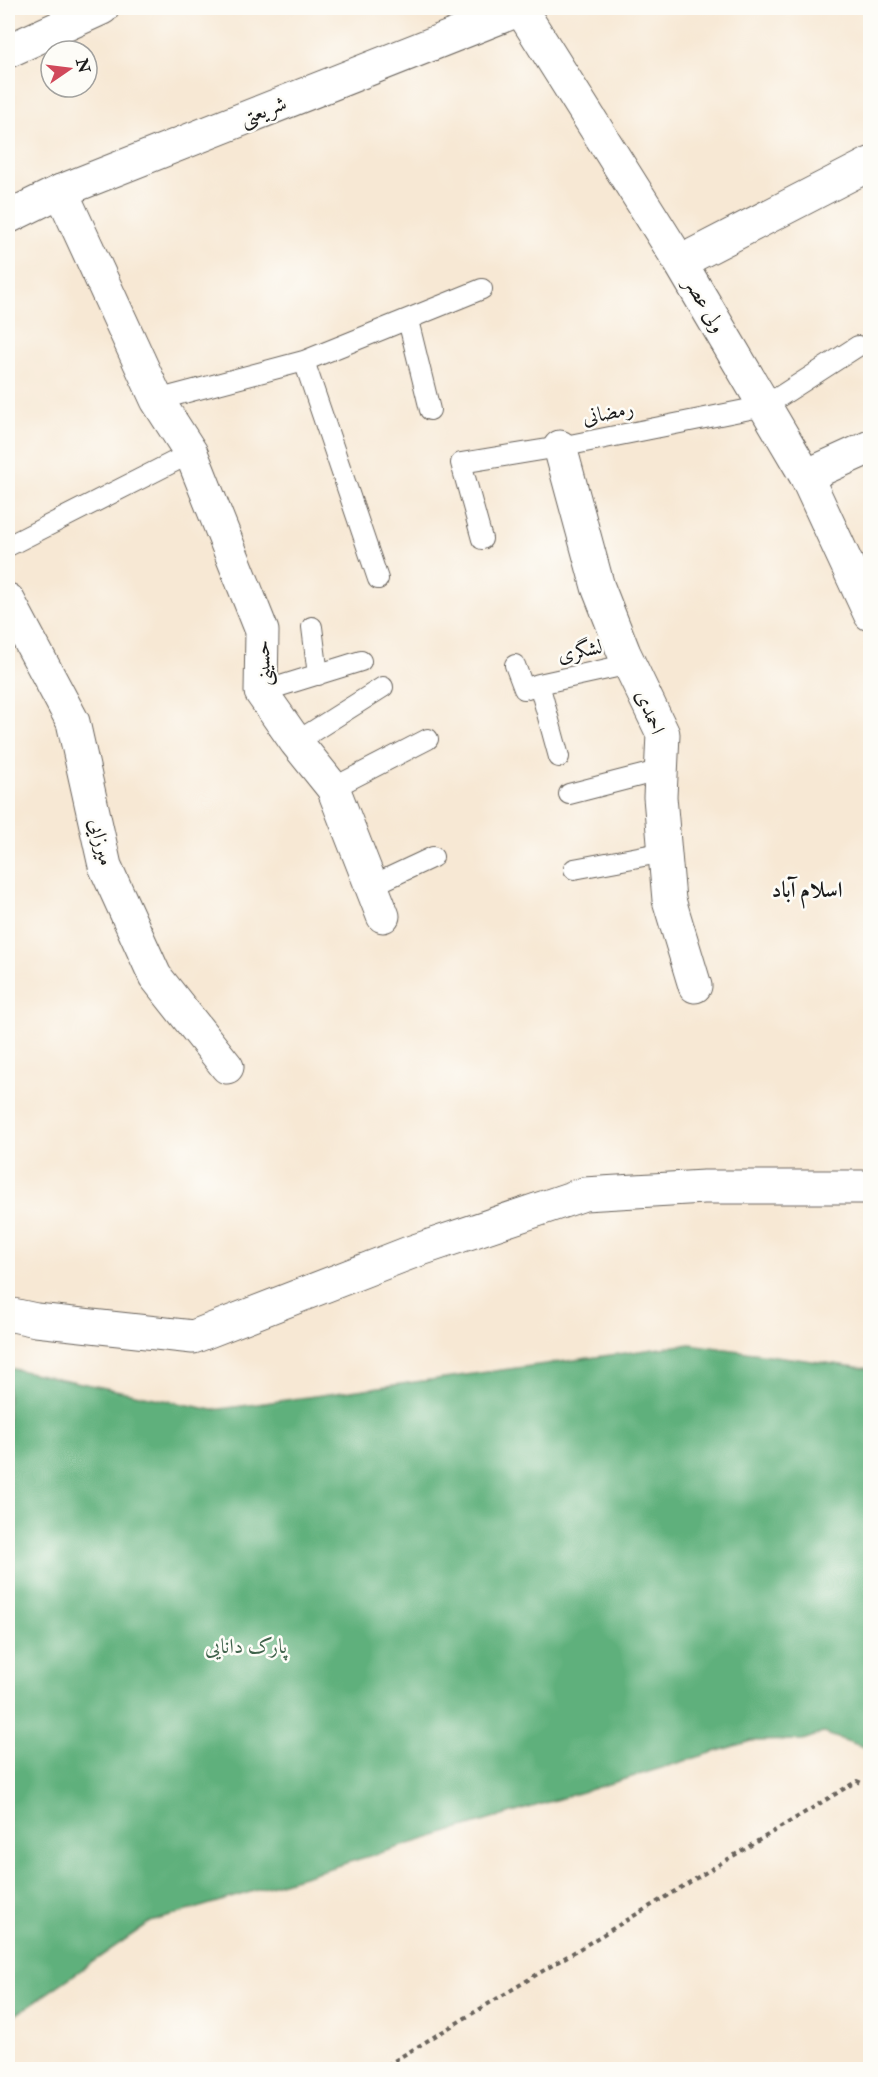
<svg xmlns="http://www.w3.org/2000/svg" width="878" height="2077" font-family="'IM FELL Double Pica',Amiri,serif">
  <rect width="100%" height="100%" fill="#fdfcf7"/>
  <filter id="ink" filterUnits="userSpaceOnUse"><feTurbulence type="fractalNoise" baseFrequency=".0167" numOctaves="2"/><feDisplacementMap in="SourceGraphic" scale="12" xChannelSelector="R" yChannelSelector="G"/><feConvolveMatrix kernelMatrix="1 2 1 2 8 2 1 2 1" color-interpolation-filters="sRGB"/></filter>
  <filter id="wash" filterUnits="userSpaceOnUse"><feTurbulence type="fractalNoise" baseFrequency=".008" numOctaves="4" result="noise"/><feDisplacementMap in="SourceGraphic" scale="24" xChannelSelector="R" yChannelSelector="G"/><feGaussianBlur stdDeviation="1.35" result="paint"/><feColorMatrix in="noise" values="0 0 0 0 0 0 0 0 0 0 0 0 0 0 0 0 0 1.4 0 .05"/><feComposite in="paint" operator="in"/></filter>
  <g filter="url(#wash)">
    <rect width="100%" height="100%" fill="#f7e8d4"/>
    <!-- forest -->
    <path fill="#5eb07c" stroke="#3d664c" stroke-width="1.5" d="M690,1344L870,1369V1749L823,1733L803,1740L751,1741L151,1922L8,2020V1368L213,1410Z"/>
  </g>
  <g filter="url(#ink)">
    <g fill="none" stroke-linecap="round" stroke-linejoin="round">
      <defs>
        <path id="service" d="M408,320L430,410
          M304,361L378,579
          M157,400L304,361L482,289
          M482,539L461,463L560,447L765,406L858,346
          M8,546L191,453
          M312,627L318,675
          M515,665L524,689L539,684L559,757
          M539,684L630,664
          M261,692L361,661
          M296,742L383,687
          M333,788L428,739
          M569,794L662,770
          M574,869L665,852
          M371,886L433,857"/>
        <path id="minor" d="M520,8L680,262L806,476L870,614
          M8,51L102,8
          M61,191L157,400L191,453L262,631L261,692L296,742L333,788L383,916
          M680,262L870,164
          M560,447L598,587L624,653L663,734L660,797L669,900L695,986
          M806,476L870,447"/>
        <path id="tertiary" d="M8,217L61,191L523,8
          M8,600L73,722L105,866L155,976L227,1067
          M8,1314L36,1320L193,1337L409,1253L584,1194L704,1187H870"/>
      </defs>
      <!-- service casing -->
      <use href="#service" stroke="#69635c" stroke-width="22"/>
      <!-- minor casing -->
      <use href="#minor" stroke="#69635c" stroke-width="35"/>
      <!-- tertiary casing -->
      <use href="#tertiary" stroke="#69635c" stroke-width="35"/>
      <!-- path -->
      <path stroke="#69635c" stroke-width="4" stroke-dasharray="4.5 4.5" stroke-linecap="butt" d="M379,2070L857,1781L870,1787"/>
      <!-- service -->
      <use href="#service" stroke="#fff" stroke-width="20"/>
      <!-- minor -->
      <use href="#minor" stroke="#fff" stroke-width="33"/>
      <!-- tertiary -->
      <use href="#tertiary" stroke="#fff" stroke-width="33"/>
    </g>
  </g>
  <g text-anchor="middle" dominant-baseline="central" stroke-width="5" stroke-linejoin="round" paint-order="stroke">
    <!-- street labels -->
    <g font-size="21" fill="#1c1c1c" stroke="#fdfcf7">
      <text transform="translate(263 111) rotate(-22)">شریعتی</text>
      <text transform="translate(705 305) rotate(60)">ولی عصر</text>
      <text transform="translate(608 413) rotate(-11)">رمضانی</text>
      <text transform="translate(580 651) rotate(-12)">لشگری</text>
      <text transform="translate(263 663) rotate(-91)">حسینی</text>
      <text transform="translate(650 712) rotate(68)">احمدی</text>
      <text transform="translate(101 842) rotate(76)">میرزایی</text>
    </g>
    <!-- park labels -->
    <g font-size="21" fill="#3f624b" stroke="#fdfcf7">
      <text x="246" y="1646">پارک دانایی</text>
    </g>
    <!-- neighbourhood labels -->
    <g font-size="22" font-weight="bold" fill="#1c1c1c" stroke="#fdfcf7">
      <text x="807" y="890">اسلام آباد</text>
    </g>
  </g>
  <!-- margin -->
  <rect width="878" height="2077" fill="none" stroke="#fdfcf7" stroke-width="30"/>
  <!-- north arrow -->
  <g transform="translate(69 69) rotate(76)"><circle r="28" fill="#fdfcf7" stroke="#a3a29f" stroke-width="1.5"/>
  <path d="M0-4.5L10 22L0 15L-10 22Z" fill="#d1495b"/>
  <text y="-9" font-size="16" font-weight="bold" text-anchor="middle" fill="#1c1c1c">N</text>
  </g>
</svg>
